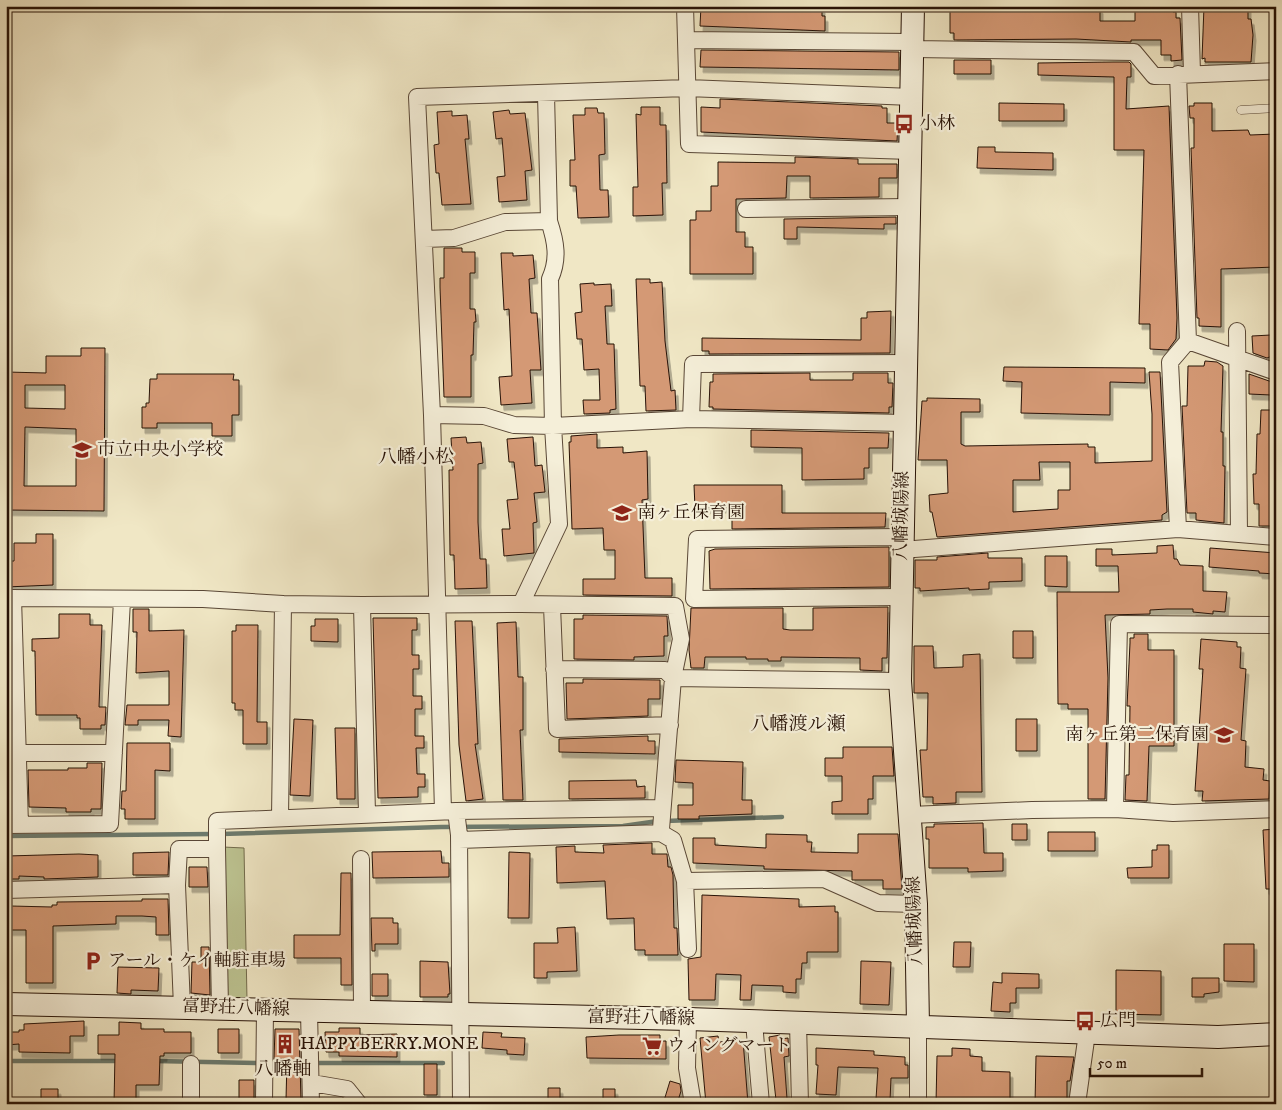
<svg xmlns="http://www.w3.org/2000/svg" width="1282" height="1110" font-family="'IM FELL DW Pica','Noto Serif JP',serif">
  <defs>
    <filter id="shadow"><feDropShadow dx="3" dy="5.5" stdDeviation="0" flood-color="#0004"/></filter>
  </defs>
  <rect width="100%" height="100%" fill="#f0e7c5"/>
  <filter id="stains"><feTurbulence type="fractalNoise" baseFrequency=".004" numOctaves="4"/><feColorMatrix values="0 0 0 0 .2 0 0 0 0 .09 0 0 0 0 .02 0 0 0 .5 -.17"/></filter>
  <radialGradient id="worn" r=".72"><stop offset=".6" stop-color="#630" stop-opacity="0"/><stop offset="1" stop-color="#630" stop-opacity=".3"/></radialGradient>
  <!-- green -->
  <path fill="#bdc492" stroke="#726b4c" d="M223,847L244,848L247,1000H225Z"/>
  <g fill="none" stroke-linecap="round" stroke-linejoin="round">
    <!-- stream -->
    <path stroke="#6c7a6d" stroke-width="4.5" d="M665,821L782,817
      M221,834L441,827L623,826L658,821
      M6,836L213,834
      M6,1061H120
      M155,1061L259,1063
      M274,1062H307
      M319,1063H443"/>
  </g>
  <!-- building -->
  <path fill="#d49975" stroke="#271206" fill-rule="evenodd" filter="url(#shadow)" d="M701,6L822,7V16H825V31L700,26Z
    M950,6H1097L1100,8V21H1135V9H1139V6L1173,7V12H1176V18H1180L1182,60L1171,61V55H1161V40H1131V42L1076,39L954,40V33H950Z
    M1204,6H1248V19H1251L1253,35L1251,62H1205V58L1202,59Z
    M701,50L899,52V70L700,67Z
    M954,60H991V74H954Z
    M1113,62H1129L1131,64V77H1127L1126,109L1169,106L1177,318L1176,339L1168,350L1150,349V324H1139L1144,150H1114V77L1038,75V63Z
    M720,99L882,106V108H887V123H898L897,141L701,132V107L720,108Z
    M999,103L1064,104V121H999Z
    M1194,103H1212V131L1248,130L1250,135L1276,134V267L1221,269V327L1199,326V318H1197L1191,148H1194V118H1190L1189,106H1194Z
    M641,107H660V125H666L667,183H662L663,215L633,216V187H638L636,114L641,115Z
    M585,108H597L598,113H604L605,154L599,155L600,190H608L609,217L578,218L576,186H570V160H575L573,115H585Z
    M509,110L510,114L525,113L532,170L525,171L527,200L499,202L497,177L505,176L504,162L502,138L496,139L493,112Z
    M452,111V116L467,115L469,139H465L471,204L442,205L439,173H436L434,145L439,144L437,112Z
    M978,147H995V152L1053,153V170L977,168Z
    M795,157L858,159V164H897V178H879V197L810,198V176H787L786,198L736,199V232H745V247H753V274H690V220H696V211H711V186H718V162L795,163Z
    M896,217V224H884V229L797,227V239H784V219Z
    M444,248H462V252H475V273H470V309H475L476,322H474L473,355H471V397H444L440,287V278H444Z
    M501,253H513V256L533,255L535,278L529,279L531,313H537L541,370H530L532,403L501,405L499,377L512,376L509,309L504,310Z
    M636,279H650V283L662,282L665,341L671,391L675,390L676,410L646,411L645,386H640Z
    M594,283V285L611,284L612,306H605L607,344H614L616,409L610,410V413L584,414L583,400H600L599,369L584,370L582,339H577L575,313L582,312L580,284Z
    M891,311L890,353L709,354V351H702V338L861,340V318H867V312Z
    M1271,335L1272,356L1267,358L1253,353L1252,336Z
    M81,348H105L104,511L6,510V372L46,373V356H81ZM25,385H65V409L25,408ZM25,427L76,429V486H24Z
    M1205,361L1217,362L1223,366L1221,432H1223V466H1225L1224,523L1196,520V513H1187L1182,406H1187L1188,366H1204Z
    M1004,367L1145,368V383L1110,382V415L1021,413L1022,382L1003,381Z
    M1149,372H1160L1167,512L1162,515V520L937,537L932,512H930L929,495L948,493L947,460H918L922,401H927V398L980,399V412H961V444L965,446L1088,444V447H1095V463L1152,461V414ZM1039,462H1070V490H1058V509L1013,512V480H1040Z
    M810,373V380H853V373H888V383H893L892,407H889V413L713,409V407H709L710,382H713V374Z
    M157,374H234L233,380H239V415H232V436H212V423H157V428H142V407H146V403H149L150,379H157Z
    M1249,374L1272,382L1271,395L1249,394Z
    M1261,410H1273L1274,526H1259V504H1254L1253,474H1256L1257,434H1260Z
    M751,430L889,433L888,448H869V468H864V479L802,480V448L751,447Z
    M597,434V448L623,447V453L647,451L648,499L642,500L645,578H672V596L583,595V579H615V550H604L603,528L572,529L569,442H571V436Z
    M466,437L467,443L481,442L483,463L478,464V522L480,559H486L487,588L455,589L454,555H450L449,470H453L451,438Z
    M533,437L535,466L542,465L545,492L534,493L537,522L533,523L534,553L504,556L502,529H510L507,500L518,499L514,462H509L507,439Z
    M694,485H782V513H886L885,527L732,529V507L695,508Z
    M36,534H53V585L6,587V561H14V543H36Z
    M1173,545L1174,559H1177L1180,565L1203,566V591L1227,592L1225,612L1213,611V614L1193,612V609H1167L1150,610V614L1105,615L1108,678L1105,799H1088V709H1068V704H1058L1057,592H1119L1118,566H1096V549H1112V555L1157,553V546Z
    M889,547V587L710,589L709,551L715,549Z
    M1210,548L1276,553V574L1259,573V571L1209,567Z
    M988,553V558H1022V581L989,582V589L969,590V588L920,591V588H915V560H937V557Z
    M1045,556H1067V587L1045,586Z
    M888,607L887,658H882V671L860,670V658L781,657V661H768V659H746V657H705L704,668H691L689,650L691,608H783V629L790,630H813V608Z
    M133,609H149V631L184,630L181,737L168,736L169,720H138V725H125L127,705H169V671L136,673L137,632H133Z
    M59,614H90V625H102L99,707H106L105,725H101V729H80V718H77V715H36L35,651H32V639L59,638Z
    M583,615L667,616L668,636H664V656L634,657V660L574,659V619H583Z
    M373,618H417V630H412V655H419V669H413V696H422V709H415V736H424V748H416L417,774H425V787H418V797L378,798Z
    M315,619H338V642L311,641V626H315Z
    M455,621H472L478,744H475L483,799L466,801L459,745Z
    M516,622L518,677H523V730H520L523,800H503L497,623Z
    M236,625H258L257,722H267V744H243V710H235V703H232V631H236Z
    M1013,631H1033V658H1013Z
    M1134,634H1148V650H1174V746H1149L1147,801L1125,800L1126,775H1129L1130,706H1127L1130,643V638H1134Z
    M1201,639L1237,642V647H1241L1240,668L1246,669L1241,740L1246,741L1245,767L1264,769L1263,780L1270,781L1269,799L1202,801L1203,791H1195L1203,669H1199Z
    M914,646H933L934,668L963,667V655L980,654L982,792H956V803L933,804V797H923L920,750H927L928,693H914Z
    M583,679L660,680V699H648V716L567,719L566,683H583Z
    M294,719L313,720L310,796L290,795Z
    M1016,719H1037V751H1016Z
    M335,728H355V799H337Z
    M648,736V741H655V754L559,752V739Z
    M127,743H170V771L155,770V819H125V809H121L122,791H126Z
    M843,747H892L894,776H873V799H868V814H832V802L842,801V776H825V758H843Z
    M676,760L743,762L742,800H752V814L699,816V819H678V805H693V783L675,782Z
    M87,763H102L101,809H91V812H66V808L29,807L28,770H68V768H87Z
    M636,780L637,787L645,786V798L569,799V781Z
    M983,823L984,853H1003V871L968,872V868H929V839H926V827H934V824Z
    M1012,824H1027V840H1012Z
    M1276,829V889H1266L1263,830Z
    M1048,832H1095V851H1048Z
    M766,834L807,835V842H812L811,852L858,853V834H898L902,889H883V880H852V871L764,869V866L693,863V838H715V845L766,848Z
    M652,843V854H667L668,867H671L673,875L674,928H677L678,955H645V950H635L634,918L607,919L605,881L557,883L556,847L575,846V852L604,853L603,845Z
    M1157,845H1169V878H1128L1127,868L1152,867V850H1157Z
    M441,851L442,863H449V877L373,878L372,852Z
    M169,852L168,875H133V853Z
    M509,852L530,853L529,918H508Z
    M79,854L98,855V877L44,879V877L19,876V879H7V856Z
    M189,867H207L208,887H189Z
    M341,873H351L352,985H341V958H294V935H340Z
    M702,895L799,899V907L835,906V912H838V952H807V963H802L801,979H796V993L783,992V986L752,985L751,1000H740L741,975L716,974L715,1000H689L688,959L701,957Z
    M142,899H168L169,935H156V917L142,916H116V924L53,926V983H26V930H6V910H11V906L52,907V905H57V902L142,901Z
    M371,918H393V923H398V944H375V951H372Z
    M575,927L577,971L547,972V978H534V943H558L557,928Z
    M954,942H971L970,967H953Z
    M1224,944H1254V982L1224,981Z
    M201,947H209L210,995L191,993L192,962H201Z
    M420,961L448,962L450,994H448V997H420Z
    M861,961L891,962L889,1005L860,1004Z
    M118,967L159,968L158,991L131,990V994L117,993Z
    M1116,970L1161,971V1015L1116,1014Z
    M1002,973L1039,974V988H1016V1003H1010V1012L991,1011L993,982L1002,983Z
    M372,974H388V996H372Z
    M1192,978H1219V992L1204,994V997H1192Z
    M84,1021V1036H70V1053L19,1052V1044L6,1045V1032H19V1030H24V1024Z
    M119,1022L141,1023V1029H164V1032H191V1053H164V1056H160L159,1085H136V1104H114L115,1054H98V1035H119Z
    M339,1028H360V1035L397,1034V1057L339,1056V1052H326L325,1032H339Z
    M218,1029H239V1053H218Z
    M275,1029H299L301,1100H286L287,1059H274Z
    M483,1032L502,1033L501,1037L525,1038L524,1055L507,1054V1050L482,1048Z
    M619,1035H660V1041H666V1059L587,1058L586,1037Z
    M780,1035L781,1039L788,1038L789,1056L784,1057L787,1099L776,1100L769,1037Z
    M718,1036L719,1042L743,1040L748,1104H706L700,1038Z
    M816,1048L874,1051V1055L905,1057V1065H908V1078H891L890,1100L876,1099L878,1068L838,1067L836,1095L816,1094L818,1065H816Z
    M952,1048L970,1049V1056L982,1057V1071L1010,1072V1104H936L937,1056H952Z
    M1036,1056L1074,1057L1070,1081H1067V1104H1035Z
    M424,1064H437V1095H424Z
    M239,1080H254V1104H239Z
    M670,1081L680,1084L681,1091L677,1104H663Z
    M548,1088H560V1104H548Z
    M41,1089H58V1104H41Z
    M603,1089H615V1104H603Z"/>
  <g fill="none" stroke-linecap="round" stroke-linejoin="round">
    <defs>
      <path id="service" d="M1241,110L1276,108"/>
      <path id="minor" d="M685,6L689,144L911,151
        M1190,6L1192,73
        M686,40L914,42
        M914,49L1134,52L1154,76L1276,71
        M1178,74L1188,341L1170,362L1178,529
        M746,209L909,207
        M424,239L454,238L505,222L549,221
        M1237,331L1239,534
        M1188,341L1276,372
        M432,415L484,416L514,425L553,426L691,419L905,423
        M691,419L693,364L906,363
        M901,537L697,539L694,599L901,597
        M901,550L1178,529L1276,537
        M6,598L203,599L283,604
        M13,598L20,825
        M521,604L559,524L553,426L550,279C559,259 556,242 549,221L546,94
        M362,605L521,604L675,606L681,639L673,678L661,829V833L673,840L685,881L688,949
        M552,606L557,729L670,725
        M554,669L665,670L673,678L900,681
        M17,753H114
        M1115,809L1119,624L1276,625
        M443,811L432,415L417,97L687,88L912,97
        M456,811L661,808
        M910,815L1032,810L1115,809L1173,813L1276,809
        M280,817L283,604L362,605L367,814
        M6,825L110,824L122,600
        M459,840L661,833
        M217,849L220,1008
        M361,859L362,1012
        M685,881L824,879L878,903L916,904
        M6,890L177,885
        M182,1007L177,885L179,849H217V821L456,811L459,835L461,1104
        M309,1011L311,1104
        M688,1019L687,1068L693,1104
        M754,1022L761,1104
        M798,1023L800,1104
        M191,1064V1104
        M312,1083L347,1089L359,1104
        M264,1104L265,1009
        M918,1104V1026
        M1077,1104L1087,1033"/>
      <path id="secondary" d="M913,6L900,681L916,904L918,1026
        M6,1004L688,1019L1218,1037L1276,1034"/>
    </defs>
    <!-- service casing -->
    <use href="#service" stroke="#594736" stroke-width="9"/>
    <!-- minor casing -->
    <use href="#minor" stroke="#594736" stroke-width="18"/>
    <!-- secondary casing -->
    <use href="#secondary" stroke="#271206" stroke-width="24"/>
    <!-- service -->
    <use href="#service" stroke="#f5efd9" stroke-width="8"/>
    <!-- minor -->
    <use href="#minor" stroke="#f5efd9" stroke-width="16"/>
    <!-- secondary -->
    <use href="#secondary" stroke="#f5efd9" stroke-width="22"/>
  </g>
  <!-- icons -->
  <defs>
    <symbol id="bus-bare" viewBox="-9 -9 18 18"><path d="M-5-6H5V4H4V6H2V4H-2V6H-4V4H-5ZM-3.5-4V0h7V-4ZM-3.5 1.2v1.5H-2V1.2ZM2 1.2v1.5H3.5V1.2Z" fill="#8f2418" stroke="#f5efd9" stroke-width="2.5" paint-order="stroke"/></symbol>
    <symbol id="school-bare" viewBox="-9 -9 18 18"><path d="M0-5L7-2L0 1L-7-2ZM-4 1L0 2.5L4 1V4Q0 6-4 4Z" fill="#8f2418" stroke="#f5efd9" stroke-width="2.5" paint-order="stroke"/></symbol>
    <symbol id="parking-bare" viewBox="-9 -9 18 18"><path d="M-3.5-5.5H1a3.5 3.5 0 0 1 0 7H-1V5.5H-3.5ZM-1-3.4V-.6H.8a1.4 1.4 0 0 0 0-2.8Z" fill="#8f2418" stroke="#f5efd9" stroke-width="2.5" paint-order="stroke"/></symbol>
    <symbol id="building-bare" viewBox="-9 -9 18 18"><path d="M-4-6H4V6H1V3H-1V6H-4ZM-2.5-4.3h1.7v1.8h-1.7ZM.8-4.3h1.7v1.8H.8ZM-2.5-1h1.7V.8h-1.7ZM.8-1h1.7V.8H.8Z" fill="#8f2418" stroke="#f5efd9" stroke-width="2.5" paint-order="stroke"/></symbol>
    <symbol id="supermarket-bare" viewBox="-9 -9 18 18"><path d="M-6-5.5h2.5l.6 2H6L4.5 2H-2.5L-4.4-4H-6ZM-1.5 3.2a1.3 1.3 0 1 0 .1 0ZM3 3.2a1.3 1.3 0 1 0 .1 0Z" fill="#8f2418" stroke="#f5efd9" stroke-width="2.5" paint-order="stroke"/></symbol>
  </defs>
  <g fill-rule="evenodd">
    <use href="#bus-bare" x="890" y="110" width="28" height="28"/>
    <use href="#school-bare" x="68" y="436" width="28" height="28"/>
    <use href="#school-bare" x="608" y="499" width="28" height="28"/>
    <use href="#school-bare" x="1210" y="721" width="28" height="28"/>
    <use href="#parking-bare" x="79" y="947" width="28" height="28"/>
    <use href="#bus-bare" x="1071" y="1007" width="28" height="28"/>
    <use href="#building-bare" x="271" y="1030" width="28" height="28"/>
    <use href="#supermarket-bare" x="638" y="1032" width="28" height="28"/>
  </g>
  <g text-anchor="middle" dominant-baseline="central" stroke-width="4.5" stroke-linejoin="round" paint-order="stroke">
    <!-- poi labels -->
    <g font-size="18" fill="#271206" stroke="#f5efd9" text-anchor="start">
      <text x="919" y="124">小林</text>
      <text x="97" y="450">市立中央小学校</text>
      <text x="637" y="513">南ヶ丘保育園</text>
      <text x="1209" y="735" text-anchor="end">南ヶ丘第二保育園</text>
      <text x="108" y="961">アール・ケイ軸駐車場</text>
      <text x="1100" y="1021">広門</text>
      <text x="300" y="1044">HAPPYBERRY.MONE</text>
      <text x="667" y="1046">ウィングマート</text>
    </g>
    <!-- street labels -->
    <g font-size="18" fill="#271206" stroke="#f5efd9">
      <text transform="translate(902 516) rotate(-89)">八幡城陽線</text>
      <text transform="translate(915 921) rotate(-92)">八幡城陽線</text>
      <text transform="translate(236 1008) rotate(2)">富野荘八幡線</text>
      <text transform="translate(641 1018) rotate(1)">富野荘八幡線</text>
    </g>
    <!-- neighbourhood labels -->
    <g font-size="19" fill="#271206" stroke="#f5efd9">
      <text x="416" y="457">八幡小松</text>
      <text x="798" y="724">八幡渡ル瀬</text>
      <text x="283" y="1069">八幡軸</text>
    </g>
  </g>
  <!-- margin -->
  <rect width="1282" height="1110" fill="none" stroke="#f0e7c5" stroke-width="25"/>
  <rect x="8" y="8" width="1267" height="1095" fill="none" stroke="#271206" stroke-width="2.5"/>
  <rect x="12" y="12" width="1257" height="1085" fill="none" stroke="#271206"/>
  <!-- scale -->
  <path d="M1090 1068v8h112v-8" fill="none" stroke="#271206" stroke-width="2.5"/>
  <text x="1097" y="1068" font-size="15" fill="#271206" stroke="#f5efd9" stroke-width="4" paint-order="stroke">50 m</text>
  <rect width="100%" height="100%" filter="url(#stains)"/>
  <rect width="100%" height="100%" fill="url(#worn)"/>
</svg>
